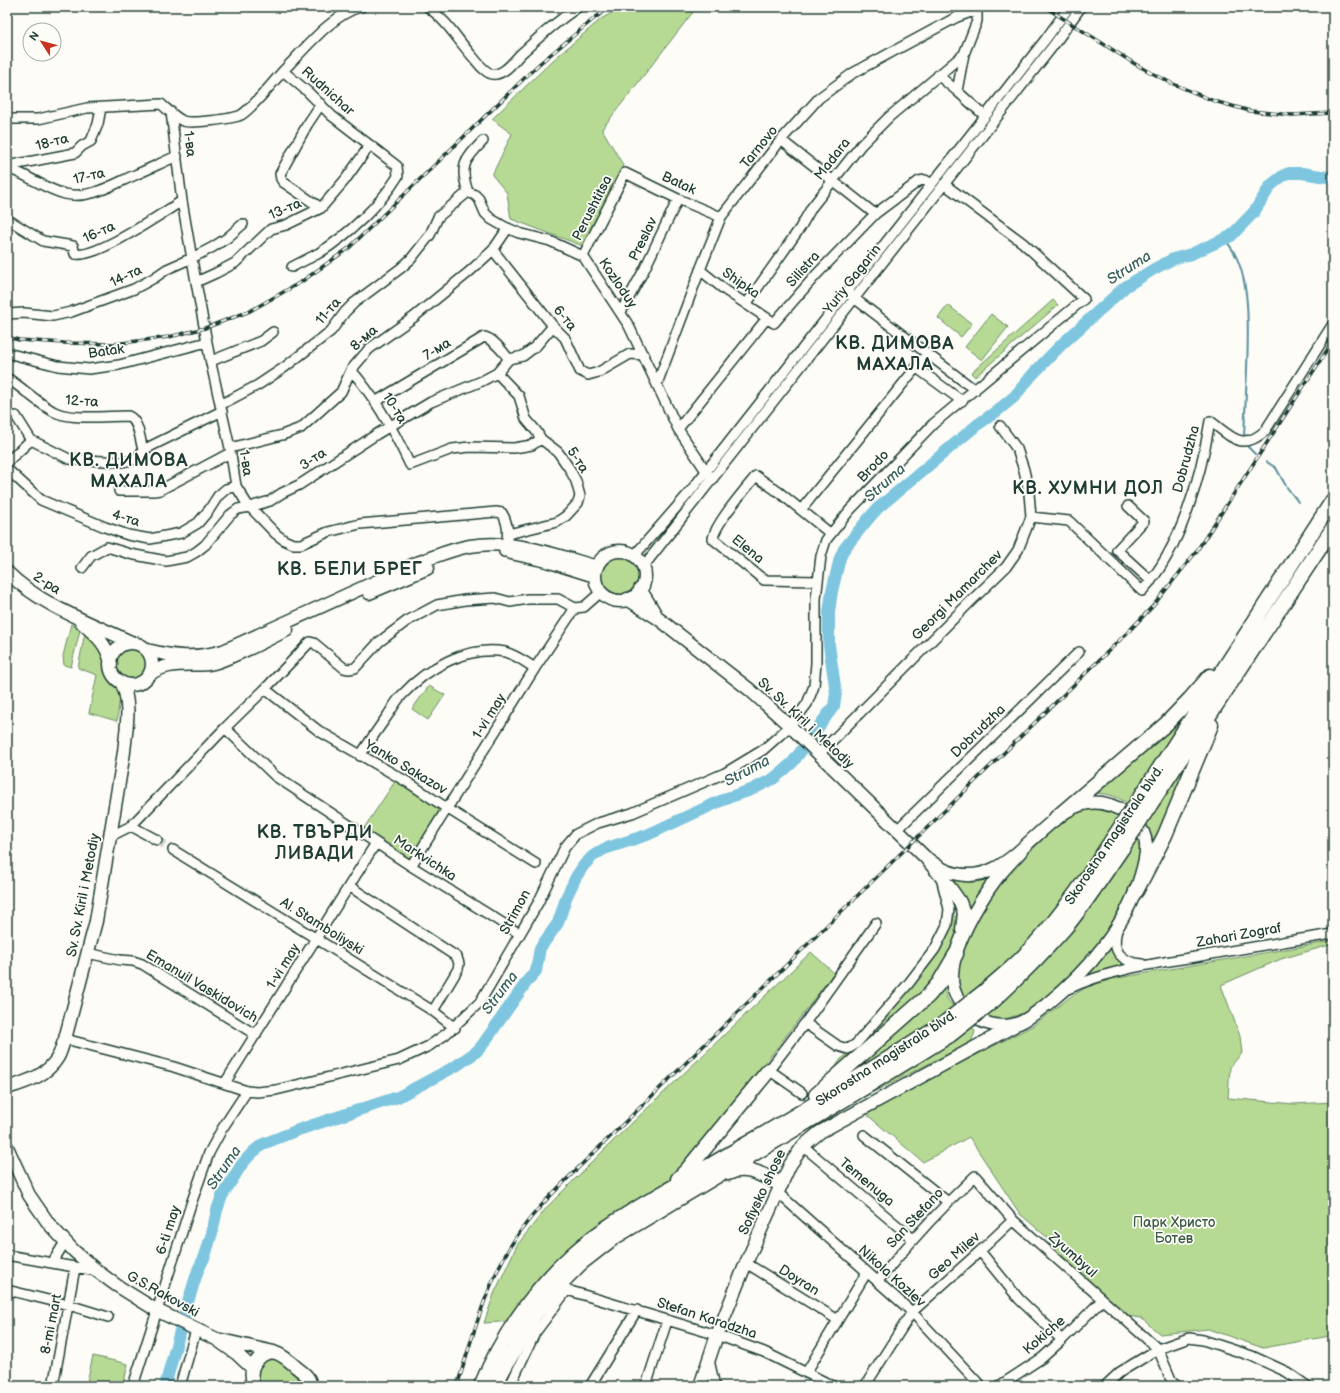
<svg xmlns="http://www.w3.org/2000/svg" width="1340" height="1393" font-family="'Balsamiq Sans',sans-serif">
  <rect width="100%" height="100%" fill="#fdfcf7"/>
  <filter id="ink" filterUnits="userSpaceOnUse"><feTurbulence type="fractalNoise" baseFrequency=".025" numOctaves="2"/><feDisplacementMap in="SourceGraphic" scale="8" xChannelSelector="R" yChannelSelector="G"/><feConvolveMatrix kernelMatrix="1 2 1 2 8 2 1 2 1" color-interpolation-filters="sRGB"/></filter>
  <g filter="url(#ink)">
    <!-- green -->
    <path fill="#b6da94" stroke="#6a8c64" d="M622,7H697L602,129L623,165L583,246L511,219L507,193L492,175L512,134L492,119L552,61L601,19Z
      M1053,300L1058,305L975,377L971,373Z
      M948,305L972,324L961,337L938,318Z
      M991,314L1008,327L982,360L965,347Z
      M600 577a20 20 0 1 1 40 0a20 20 0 1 1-40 0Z
      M71,624L80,630L71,667L64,665L63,656Z
      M85,632L91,635L107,656C105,673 110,677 121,689L117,721L89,713L97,675L78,668Z
      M116 663a15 15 0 1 1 30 0a15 15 0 1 1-30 0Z
      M429,686L445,695L428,720L412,709Z
      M1201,696L1129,804C1114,795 1105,792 1087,794Z
      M1206,728L1154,843L1145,822Z
      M396,780L443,810L409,861L362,831Z
      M1094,808L1110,811L1121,817L1082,877L1018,955L965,1001L961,993L958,984L957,974L965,943L981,912L1004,875L1029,850L1054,828L1078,812Z
      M1137,835L1141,857L1132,886L1117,914L1096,948L1061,986L1027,1012L1002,1020L994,1019L984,1016Z
      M949,875L977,879H990L968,914L947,878Z
      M955,916H958L959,928L948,957L929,988L832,1072L841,1059L853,1050L921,972L951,917Z
      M1333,941V944L1281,959L1221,985L1240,1036L1242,1053L1230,1067L1228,1098L1294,1104L1333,1102V1339L1330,1336L1263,1348L1208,1329L1160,1334L1141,1318L1128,1316L1049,1244V1239L1020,1214L969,1137L923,1162L865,1113L1034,1025L1070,997L1087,987L1112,979Z
      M1110,946C1114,956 1117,961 1127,967L1088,975L1101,960Z
      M811,952L834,973L760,1070L675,1176L631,1204L526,1296L506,1321L500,1322L484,1323L494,1294L517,1245L548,1206L611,1143Z
      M943,987L948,1000L955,1009L827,1091Z
      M972,1026L975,1032L971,1042L821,1119C872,1090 926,1063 972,1026Z
      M93,1356L128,1364L123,1386H86Z
      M275,1356L303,1380L304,1386H262C256,1378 255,1365 265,1359C268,1358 272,1357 275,1356Z"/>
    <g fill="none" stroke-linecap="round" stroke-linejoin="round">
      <!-- stream -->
      <path stroke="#588f9b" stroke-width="2" d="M1224,239C1253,267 1248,332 1247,369C1246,392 1245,415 1244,437
        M1245,444L1255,454
        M1267,462L1276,468L1286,486L1298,502"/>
      <!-- river -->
      <path stroke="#7ec6df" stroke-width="12" d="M165,1386L187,1305L198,1270L205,1256L212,1233L217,1210L222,1196L242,1164L252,1153L263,1144L298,1130L398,1097L456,1066L476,1052L481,1047L528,980L536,971L540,948L558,923L566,898L576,877L584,865L593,856L604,849L647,835L727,798L751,790L773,779L783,771L793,762L828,714L834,706L836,693L829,645V612L832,591L840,558L844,549L869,518L878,508L977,425L997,411L1014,397L1033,374L1061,345L1125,287L1154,269L1173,259L1191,254L1231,236L1254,212L1271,185L1284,175L1289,173H1302L1333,178"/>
      <!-- minor-tunnel -->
      <path stroke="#d1d6d0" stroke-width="9" stroke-dasharray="9 4.5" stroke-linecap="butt" d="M157,840L173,850"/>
      <defs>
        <path id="minor" d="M428,7C449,23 456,38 473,57C478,63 487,76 496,74C508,72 515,58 524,51C541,35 559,20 578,7
          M283,71C303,51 333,13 361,7
          M938,75L957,91
          M321,104L307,125L280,174L281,179L283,182L321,208
          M171,112L182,201L196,282L210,359L230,448L236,486L247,504L276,534L284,540L293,544H301L328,532L360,524L496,512L502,513C510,526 508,539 504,552
          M7,119H38L87,108L161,104C168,110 176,118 183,121C191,124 233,119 241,115C252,109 274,81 283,71L308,92L332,116L397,166L398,176C381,204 347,236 319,253C310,258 301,262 292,267
          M7,166L75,153L82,146L91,141L98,124L101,108
          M7,168C27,174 44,189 65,194C89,200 114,184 135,175C149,169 163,162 177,156
          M468,192C459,165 465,160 483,141
          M875,214L919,181L925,180L932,184
          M7,219L43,241L73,246L75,254C96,259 162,213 182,201
          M493,250L553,326L565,338L580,371L588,375L599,372L630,354L644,355
          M583,256L625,173L678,199L721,217
          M700,270L725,290L767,318
          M196,282L216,273L235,263L271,229L286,225L321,208L345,180L370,145
          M850,295L975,390
          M747,303L800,228L812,207L861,145L889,117L964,54
          M621,312L644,270L678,199
          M7,314L24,313L53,316L71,312L134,289L154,278L167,269L192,258L213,247L227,238L243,224
          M7,353L58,366L89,369L119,365L207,342
          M211,361L261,341L273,332
          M917,368L962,401
          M351,370C376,398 394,431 410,465L452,449L470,447L514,448L532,445L541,439
          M497,373L519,396L526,419L537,432L541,439L558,452L569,468L576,481L580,496L578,503L566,516L557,522L508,534
          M7,378C22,387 42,407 57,413C75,420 108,416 128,416C139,420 140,440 143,450
          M657,384L700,270L721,217L781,140L819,98L853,73L957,17L971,12L977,14V21L964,54L957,91L985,116
          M375,402L484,337C494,339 502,351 509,359
          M220,405L258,385L285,367L331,331L345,312L354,303L401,268L411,259L430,235L438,217L468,192L475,195L479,199L485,213L491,219L505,227L519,233L550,241L583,256L629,326L678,429L712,480
          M16,416L31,440L69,459L121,462C131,461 138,460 143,450L222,411
          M678,429L767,318L774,323L816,275L875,214L781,140
          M230,448L282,435L301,428L341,392L351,370L369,349L414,317L469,272L493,250L508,228
          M7,462L31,440
          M7,467V469L41,500L105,527L128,535L150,539L181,533L198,523L209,510L218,496L226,489L236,486
          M119,491H154L160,490L230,453
          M1128,506L1144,521L1117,550L1151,581
          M801,510L927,354
          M1031,517L1069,521L1142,591C1181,549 1201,476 1210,421C1231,436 1241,452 1265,431L1333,324
          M634,556L689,493L1045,40L1069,7
          M643,567L1053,46L1081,7
          M82,568L91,556L107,547L130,554L166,561L187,557L196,552L205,545L230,515L238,509L250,507L270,501L282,493L299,485L377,434L431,402L482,381L497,373L509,359L523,356L536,346L553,326
          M818,581L764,580L713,539C714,525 746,488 756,476L780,493L831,534
          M265,689L319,731L409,783L448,809L536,864
          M225,728L275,776L411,866L520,934
          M819,754L969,603L1006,567L1018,550L1031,517L1029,493L1024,470L1017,449L1000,426
          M360,756C369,742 378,729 388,715C392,709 396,701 402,695C427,668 467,645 505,652C516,655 525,662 535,668
          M131,826L157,840
          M897,830L1079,652
          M111,836L131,826L225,728L265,689L310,642L314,643L344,668L349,669L355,668L379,642L407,621L437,605L465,600L495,598L510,602L528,599H558L575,608
          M173,850L433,1011L455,1028
          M411,866L535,668L575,608L584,607L601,592
          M349,886L457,957L459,964L458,969L433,1011
          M1117,930C1111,951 1121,962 1142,964
          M87,953L120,960L133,961L142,964L256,1035
          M1068,989C1108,970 1152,964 1195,957C1241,949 1287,941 1333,934
          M805,1023L838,1046L848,1049L856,1044L909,983L935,949L947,925L949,909L941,878
          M65,1039L174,1067L247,1091L257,1092L276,1090L399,1060L429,1046L446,1034L480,1002L538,903L565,847L576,834L598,823L632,813L725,773L763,750L790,726L807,704L814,686L816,663V599L821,556L826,540L850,510L933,424L1084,299L1023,243L944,184
          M225,1083L376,843
          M802,1093L769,1070L805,1023L876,923
          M864,1135L948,1202
          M803,1146L913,1239
          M777,1192L912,1312L981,1386
          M980,1251L1019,1299L1062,1340
          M7,1255L97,1271
          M52,1263L65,1242
          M746,1263L838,1320
          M878,1281C908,1244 940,1209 975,1176L1013,1220L1158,1349L1172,1382L1177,1386
          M7,1290L69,1305L108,1317
          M709,1360L715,1386
          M806,1373L867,1272
          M53,1386L75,1268
          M133,1386L191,1204L209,1153L222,1129L247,1091
          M180,1386L196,1330
          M510,1386L535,1333L567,1290L717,1335L764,1352L833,1386
          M590,1386L637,1310
          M646,1386L667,1321
          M865,1386L912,1312L980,1251L1013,1220
          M999,1386L1042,1358L1062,1340L1102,1300
          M1105,1386L1120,1372L1158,1349L1189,1338L1203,1340L1252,1356L1287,1372L1307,1386"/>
        <path id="major" d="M595 576a25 25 0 1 1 50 0a25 25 0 1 1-50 0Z
          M511,553L547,561L595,576
          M7,572C41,606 91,623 133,643
          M640,589L656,615
          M369,593L428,568
          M627,599L659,619L750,690L790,726L925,857L951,889L960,902L964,913L962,930
          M82,623C96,635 108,645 111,664
          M110 664a21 21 0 1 1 42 0a21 21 0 1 1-42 0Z
          M147,650C175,657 195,659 223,651L417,563C434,557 451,549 470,546C514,539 555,555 597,567
          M149,675C166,661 187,666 208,664C218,663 227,658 237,654C254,647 270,638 287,630
          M925,857C932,862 939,868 947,871C1014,897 1044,794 1102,803C1114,805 1125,811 1134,820C1151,836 1147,855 1141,875C1126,926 1088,971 1046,1005C1038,1011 1029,1019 1019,1023C1005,1029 985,1025 973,1016C962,1008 952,993 952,979C951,948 978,903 996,879C1004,869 1013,860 1021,851
          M7,1088C26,1082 47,1076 58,1057C61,1052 62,1045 65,1039L96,921L124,752C126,730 132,702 121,682
          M7,1147L29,1195L49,1224L74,1251L97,1271L116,1285L156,1310L216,1339L237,1354L252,1368
          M221,1340L274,1352
          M254,1386C251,1378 250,1370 255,1363C269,1343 283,1355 296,1367C302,1372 311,1377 310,1386
          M700,1386L717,1335L746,1263L790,1165L803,1146L820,1132L1014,1026"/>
        <path id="highway" d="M1144,792L1333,500
          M1154,799L1333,528
          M1056,818L1166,724L1190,699L1210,676
          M1136,891L1165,835L1211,725
          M985,991C997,980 1010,970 1022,958C1057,922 1085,882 1112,840
          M993,1001C1018,978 1042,954 1064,929C1086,903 1104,874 1123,847
          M816,1095L928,996L939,983L956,954
          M728,1173C747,1164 763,1176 781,1184
          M678,1179L687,1170L769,1070
          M481,1386C501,1337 534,1289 573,1254C602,1228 635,1209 668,1190C698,1173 727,1155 757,1138C819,1102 881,1064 942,1025
          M494,1386L534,1315L557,1287L581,1263L613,1238L872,1083L950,1035"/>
      </defs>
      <!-- minor casing -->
      <use href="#minor" stroke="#1f3d34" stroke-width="12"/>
      <!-- major casing -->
      <use href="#major" stroke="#1f3d34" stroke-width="15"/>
      <!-- highway casing -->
      <use href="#highway" stroke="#1f3d34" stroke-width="17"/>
      <!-- minor -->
      <use href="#minor" stroke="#fdfcf7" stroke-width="9"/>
      <!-- major -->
      <use href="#major" stroke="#fdfcf7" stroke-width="12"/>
      <!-- highway -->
      <use href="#highway" stroke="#fdfcf7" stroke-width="14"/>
      <defs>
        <path id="rail" d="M1045,7L1135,64L1171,83L1214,101L1250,111L1292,115L1333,113
          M7,337L19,340L64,343L114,344L169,337L205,328L250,311L301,282L349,248L539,64L596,17L611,7
          M457,1386C473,1336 486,1283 515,1239C532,1213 554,1192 576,1170L1129,631L1153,606L1196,552L1333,341"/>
      </defs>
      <!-- rail casing -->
      <use href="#rail" stroke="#1f3d34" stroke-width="3.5"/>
      <!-- rail -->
      <use href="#rail" stroke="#fdfcf7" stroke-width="2" stroke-dasharray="6" stroke-linecap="butt"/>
      <defs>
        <path id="highway-bridge" d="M1112,840L1144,792
          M1123,847L1154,799
          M942,1025L985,991
          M950,1035L993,1001"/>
      </defs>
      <!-- highway-bridge casing -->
      <use href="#highway-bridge" stroke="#1f3d34" stroke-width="17" stroke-linecap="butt"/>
      <!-- highway-bridge -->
      <use href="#highway-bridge" stroke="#fdfcf7" stroke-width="14"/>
    </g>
  </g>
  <g text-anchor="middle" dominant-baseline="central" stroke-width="3.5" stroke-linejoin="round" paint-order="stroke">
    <!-- street labels -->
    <g font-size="14" fill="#1f3d34" stroke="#fdfcf7">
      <text transform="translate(328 91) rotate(42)">Rudnichar</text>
      <text transform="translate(52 142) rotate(-14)">18-та</text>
      <text transform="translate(190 144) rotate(83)">1-ва</text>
      <text transform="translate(759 147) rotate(-51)">Tarnovo</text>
      <text transform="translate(832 159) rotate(-52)">Madara</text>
      <text transform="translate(89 176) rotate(-13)">17-та</text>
      <text transform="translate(679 183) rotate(25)">Batak</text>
      <text transform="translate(592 208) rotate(-63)">Perushtitsa</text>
      <text transform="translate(285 209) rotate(-23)">13-та</text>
      <text transform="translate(99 232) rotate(-24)">16-та</text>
      <text transform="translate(643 239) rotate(-64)">Preslav</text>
      <text transform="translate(803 269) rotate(-48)">Silistra</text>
      <text transform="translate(126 276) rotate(-25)">14-та</text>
      <text transform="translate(852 279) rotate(-52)">Yuriy Gagarin</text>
      <text transform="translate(618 283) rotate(56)">Kozloduy</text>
      <text transform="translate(741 283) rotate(35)">Shipka</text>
      <text transform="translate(328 311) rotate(-49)">11-та</text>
      <text transform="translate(565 318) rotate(51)">6-та</text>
      <text transform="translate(364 338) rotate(-41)">8-ма</text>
      <text transform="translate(437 349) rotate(-31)">7-ма</text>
      <text transform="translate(106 351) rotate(-8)">Batak</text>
      <text transform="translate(82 401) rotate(4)">12-та</text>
      <text transform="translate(395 408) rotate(58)">10-та</text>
      <text transform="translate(313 459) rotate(-33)">3-та</text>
      <text transform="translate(1186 459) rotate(-75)">Dobrudzha</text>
      <text transform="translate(578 460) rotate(57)">5-та</text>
      <text transform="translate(246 463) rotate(81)">1-ва</text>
      <text transform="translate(873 466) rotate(-46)">Brodo</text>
      <text transform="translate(126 518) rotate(17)">4-та</text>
      <text transform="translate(748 549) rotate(39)">Elena</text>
      <text transform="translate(47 583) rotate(33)">2-ра</text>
      <text transform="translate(957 595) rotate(-45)">Georgi Mamarchev</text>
      <text transform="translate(489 716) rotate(-58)">1-vi may</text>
      <text transform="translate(806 723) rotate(43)">Sv. Sv. Kiril i Metodiy</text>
      <text transform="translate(978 731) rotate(-44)">Dobrudzha</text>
      <text transform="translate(406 767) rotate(31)">Yanko Sakazov</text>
      <text transform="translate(1114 835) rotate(-56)">Skorostna magistrala blvd.</text>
      <text transform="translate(425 858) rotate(33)">Markvichka</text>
      <text transform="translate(83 895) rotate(-79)">Sv. Sv. Kiril i Metodiy</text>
      <text transform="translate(515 912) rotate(-61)">Strimon</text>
      <text transform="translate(322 926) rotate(32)">Al. Stamboliyski</text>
      <text transform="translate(1239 935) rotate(-10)">Zahari Zograf</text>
      <text transform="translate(283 966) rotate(-58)">1-vi may</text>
      <text transform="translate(202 986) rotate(31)">Emanuil Vaskidovich</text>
      <text transform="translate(886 1058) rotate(-33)">Skorostna magistrala blvd.</text>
      <text transform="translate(867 1182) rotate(40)">Temenuga</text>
      <text transform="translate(762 1192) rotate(-65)">Sofiysko shose</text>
      <text transform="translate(915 1218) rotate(-47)">San Stefano</text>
      <text transform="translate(168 1230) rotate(-72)">6-ti may</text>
      <text transform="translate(1073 1255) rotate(42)">Zyumbyul</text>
      <text transform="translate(954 1256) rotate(-42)">Geo Milev</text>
      <text transform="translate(892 1276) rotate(42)">Nikola Kozlev</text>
      <text transform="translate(799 1280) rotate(32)">Doyran</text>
      <text transform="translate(163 1294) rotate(29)">G.S.Rakovski</text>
      <text transform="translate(707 1318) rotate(18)">Stefan Karadzha</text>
      <text transform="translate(51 1324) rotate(-79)">8-mi mart</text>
      <text transform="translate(1044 1335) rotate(-41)">Kokiche</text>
    </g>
    <!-- park labels -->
    <g font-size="14" fill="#3d5c47" stroke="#fdfcf7">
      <text x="1174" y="1222">Парк Христо<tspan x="1174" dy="16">Ботев</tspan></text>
    </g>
    <!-- water labels -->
    <g font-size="15" font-style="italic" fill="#375f5f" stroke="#fdfcf7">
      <text transform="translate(1129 268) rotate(-33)">Struma</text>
      <text transform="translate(885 483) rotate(-42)">Struma</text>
      <text transform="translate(747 771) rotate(-28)">Struma</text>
      <text transform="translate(500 993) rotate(-53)">Struma</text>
      <text transform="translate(224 1168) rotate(-56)">Struma</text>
    </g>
    <!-- district labels -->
    <g font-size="18" font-weight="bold" letter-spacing="1" fill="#1f3d34" stroke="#fdfcf7">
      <text x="895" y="343">КВ. ДИМОВА<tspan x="895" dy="21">МАХАЛА</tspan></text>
      <text x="129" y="460">КВ. ДИМОВА<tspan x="129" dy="21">МАХАЛА</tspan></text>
      <text x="1088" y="488">КВ. ХУМНИ ДОЛ</text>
      <text x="350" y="569">КВ. БЕЛИ БРЕГ</text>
      <text x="315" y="832">КВ. ТВЪРДИ<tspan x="315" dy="21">ЛИВАДИ</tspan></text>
    </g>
  </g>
  <!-- margin -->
  <rect width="1340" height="1393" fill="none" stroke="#fdfcf7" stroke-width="24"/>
  <rect x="12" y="12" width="1316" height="1369" fill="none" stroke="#1f3d34" stroke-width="1.5" filter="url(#ink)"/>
  <!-- north arrow -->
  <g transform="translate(42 42) rotate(306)"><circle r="19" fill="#fdfcf7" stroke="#a4b0a9"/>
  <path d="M0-3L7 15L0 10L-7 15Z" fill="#c8321e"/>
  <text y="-6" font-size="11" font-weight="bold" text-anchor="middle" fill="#1f3d34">N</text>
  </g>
</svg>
